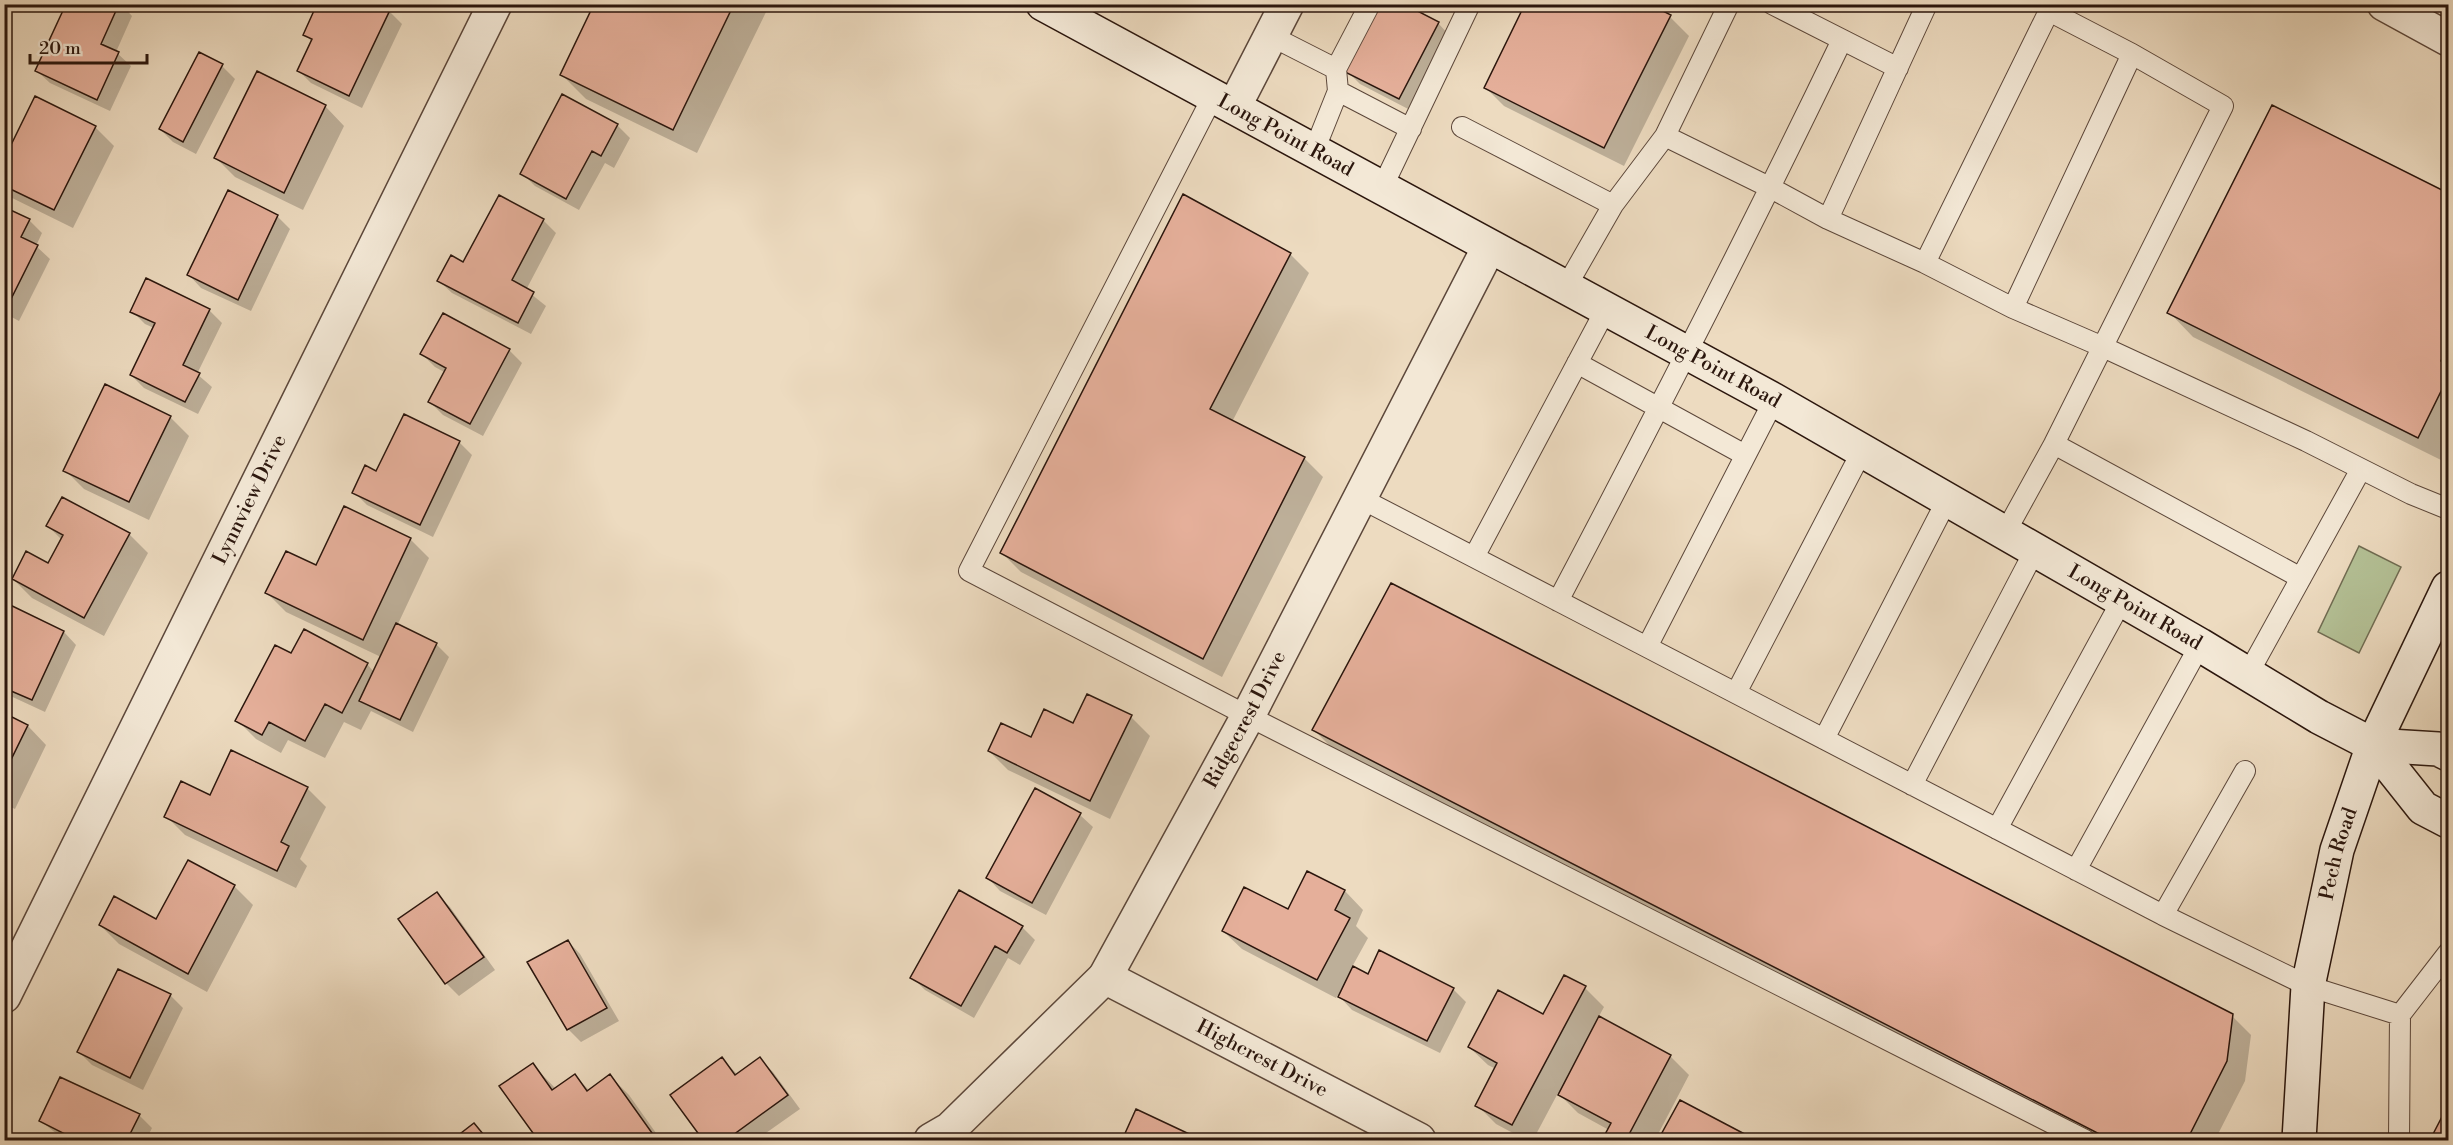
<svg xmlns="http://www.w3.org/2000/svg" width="2453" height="1145" font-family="'Libre Bodoni',serif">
  <rect width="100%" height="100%" fill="#eddbc0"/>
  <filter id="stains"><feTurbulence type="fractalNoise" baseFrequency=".00333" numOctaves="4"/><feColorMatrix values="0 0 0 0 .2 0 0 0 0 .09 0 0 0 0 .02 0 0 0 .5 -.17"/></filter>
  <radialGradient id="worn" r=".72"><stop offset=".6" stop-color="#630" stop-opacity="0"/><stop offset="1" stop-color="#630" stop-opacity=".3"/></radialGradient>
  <!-- green -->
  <path fill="#b4c196" stroke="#706c52" stroke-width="1.5" d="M2359,546L2401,567L2359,653L2318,632Z"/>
  <!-- shadow -->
  <path fill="#0003" d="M67,4H121L132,16L116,52L131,66L110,111L50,83L37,71Z
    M595,4H770L697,153L586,99L562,75Z
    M389,11L402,24L362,108L311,83L298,70L312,42L305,34Z
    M1670,17L1689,36L1624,166L1504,106L1485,87Z
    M1438,23L1450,36L1412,111L1360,84L1347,71Z
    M200,54L222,66L235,79L196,154L173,142L160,129Z
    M257,73L326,107L344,126L303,210L235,177L216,158Z
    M2272,107L2448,194V449L2443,461L2193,337L2169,312Z
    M617,125L630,138L614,168L605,163L579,210L535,186L522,173Z
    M95,127L114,146L73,228L4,194V151L9,153Z
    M4,208L29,220L42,233L36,246L50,259L19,321L4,313Z
    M277,216L290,229L251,311L201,288L189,275Z
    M543,220L556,233L526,290L546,306L531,334L452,293L439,281Z
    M1290,254L1309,273L1232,422L1304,458L1323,477L1222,677L1021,572L1002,553Z
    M209,310L222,323L197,374L212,387L198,414L144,388L131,375L154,328L145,324L132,311Z
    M509,350L522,363L483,436L443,415L430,402L446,373L435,367L422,354Z
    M170,417L189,436L149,520L84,489L65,470Z
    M459,442L472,455L433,537L367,505L354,492L377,473Z
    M48,526L129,534L148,553L104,636L32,598L13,579L49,565L62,540Z
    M410,539L429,558L397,626L436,644L449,657L413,732L371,711L361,730L344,722L325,758L288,740L281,753L256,739L237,720L292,655L367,664L374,672L381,657L286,612L267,593L316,567Z
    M4,604L64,632L76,645L45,712L4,693Z
    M4,715L28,726L46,745L15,809L4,804Z
    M1131,717L1150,736L1110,819L1008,770L989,751L1074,725Z
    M1314,730L2232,1016L2251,1035L2245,1081L2215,1140H2095L1333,749Z
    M307,788L326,807L300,859L307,866L296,888L185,835L166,816L211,797Z
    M1080,815L1093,827L1046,915L1000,891L988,878Z
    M1308,873L1345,891L1363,910L1356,926L1368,938L1352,967L1369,976L1453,989L1466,1002L1440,1053L1352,1010L1338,995L1336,998L1242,949L1223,931L1288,911Z
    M234,886L253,905L207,992L119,944L100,925L156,921Z
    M437,894L450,907L495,970L459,996L446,983L400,919Z
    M1022,927L1035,940L1020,965L1008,958L974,1018L925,990L912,977Z
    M568,941L580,954L619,1021L581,1042L568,1029Z
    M1585,988L1604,1007L1598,1018L1670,1056L1689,1075L1655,1140H1603L1609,1130L1578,1113L1558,1093L1533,1140H1526L1496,1124L1477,1105L1496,1069L1488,1065L1469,1047L1544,1016Z
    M170,995L183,1008L143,1090L92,1065L79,1052Z
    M722,1059L738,1075L760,1059L773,1072L800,1109L756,1140H704L672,1095Z
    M533,1065L556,1089L575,1076L590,1091L610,1076L629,1095L661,1140H540L502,1086Z
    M1680,1102L1753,1140H1660Z
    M2448,1108V1140H2432Z
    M1137,1111L1199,1140H1124Z
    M139,1115L152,1128L146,1140H64L41,1121Z
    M474,1125L489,1140H455Z"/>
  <!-- building -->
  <path fill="#e5af9a" stroke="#2b160d" stroke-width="1.5" d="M66,4H119L101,44L119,52L97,100L35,71Z
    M317,4H378L390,10L349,96L297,71L312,39L303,35Z
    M594,4H734L673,130L560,75Z
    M1380,4H1404L1439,22L1399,99L1345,72Z
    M1525,4H1649L1671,15L1604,148L1484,88Z
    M199,52L223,64L183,142L159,129Z
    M257,71L326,105L284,193L214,158Z
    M562,94L618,124L601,156L592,151L566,199L520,174Z
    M35,96L96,126L54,210L4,186V149L8,151Z
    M2272,105L2448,193V346L2441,361L2448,365V377L2418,438L2167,313Z
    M228,190L278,215L238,300L187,275Z
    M1183,194L1291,253L1210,409L1305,457L1203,659L1000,553Z
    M499,195L544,219L512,280L534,292L518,323L437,281L451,255L463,262Z
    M4,207L30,219L21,237L38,245L6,309L4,308Z
    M146,278L210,309L183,365L200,373L185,402L130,375L155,323L130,312Z
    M443,313L510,349L470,424L428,402L446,368L420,354Z
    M105,384L171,416L129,502L63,471Z
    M404,414L460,441L420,525L352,493L365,465L376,471Z
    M62,497L130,533L84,618L12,579L26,551L48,563L63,535L46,526Z
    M344,506L411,538L363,640L265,593L286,551L316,565Z
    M1391,583L2233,1014L2227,1061L2187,1140H2111L1312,730Z
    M4,602L64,631L32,700L4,688Z
    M396,623L437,643L400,720L359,701Z
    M304,629L368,663L342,713L325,704L305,741L269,722L262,735L235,721L275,645L291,653Z
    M1087,694L1132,715L1090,801L988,751L1001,723L1031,737L1044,709L1073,723Z
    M4,713L28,725L4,774Z
    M231,750L308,787L281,842L289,846L277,871L164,817L181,781L210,795Z
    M1035,788L1081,813L1032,903L986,878Z
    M188,860L235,885L188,974L99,925L114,896L156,919Z
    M1307,871L1345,890L1335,910L1350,918L1317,980L1222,931L1244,887L1288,909Z
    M959,890L1023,926L1007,953L995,946L961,1006L910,978Z
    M437,892L484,957L445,984L398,919Z
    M568,940L607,1008L567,1030L527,962Z
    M1379,950L1454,988L1427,1041L1338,997L1353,966L1368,974Z
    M118,969L171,994L130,1078L77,1052Z
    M1564,975L1586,986L1512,1125L1475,1106L1497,1063L1468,1047L1498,990L1543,1014Z
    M1599,1016L1671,1055L1626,1140H1602L1611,1123L1558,1095Z
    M722,1057L735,1075L760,1057L788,1095L726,1140H703L670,1095Z
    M533,1063L552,1090L575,1074L587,1091L610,1074L657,1140H538L499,1086Z
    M60,1077L140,1114L127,1140H62L65,1134L39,1121Z
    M1680,1100L1756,1140H1658Z
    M2448,1105V1140H2430Z
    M1136,1109L1202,1140H1122Z
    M474,1123L488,1140H452Z"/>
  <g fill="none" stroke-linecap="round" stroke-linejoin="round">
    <defs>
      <path id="lane" d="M1729,4L1665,136L1771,188L1828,219L1925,263L2013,308L2103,347L2306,441L2411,494L2448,509
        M1772,4L1898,68
        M1271,36L1336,69
        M1338,91L1411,129
        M1213,96L969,571L1248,716L2085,1140
        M1462,127L1613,205
        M1314,151L1338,91L1336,69L1370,4
        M1382,188L1470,4
        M1828,219L1927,4
        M1925,263L2049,11L2132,54
        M1566,287L1613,205L1665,136
        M1577,363L1745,455
        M2054,444L2301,578
        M1360,498L2163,915L2308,986L2400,1015
        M2005,533L2054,444L2223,106L2132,54L2013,308
        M1474,557L1606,309
        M1558,601C1656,415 1751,229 1842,40
        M1647,647L1774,400
        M2248,674L2361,469
        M1736,693L1862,451
        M1824,739L1947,500
        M1912,785L2035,550
        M1997,829L2122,600
        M2076,870L2200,645
        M2163,915L2245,771
        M2399,1140L2400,1015L2448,953"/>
      <g id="street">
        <path d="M2384,4L2448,39"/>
        <path d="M1234,107L1287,4"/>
        <path id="s1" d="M1105,977L1419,1140"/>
        <path id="s2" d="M4,996L495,4"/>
        <path id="s3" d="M931,1140L950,1129L1105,977L1248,716L1489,247"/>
      </g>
      <g id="secondary">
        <path id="s4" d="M1043,4L1774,400L2200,645L2319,717L2373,745L2423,808L2448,821"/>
        <path d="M2373,745L2438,749L2448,754"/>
        <path id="s5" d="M2299,1140L2308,986L2337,850L2373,745L2448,588"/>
      </g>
    </defs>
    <!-- lane casing -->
    <use href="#lane" stroke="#5c473a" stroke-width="22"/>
    <!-- street casing -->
    <use href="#street" stroke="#5c473a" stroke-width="36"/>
    <!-- secondary casing -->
    <use href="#secondary" stroke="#2b160d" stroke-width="36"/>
    <!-- lane -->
    <use href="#lane" stroke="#f3e8d6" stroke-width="20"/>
    <!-- street -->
    <use href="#street" stroke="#f3e8d6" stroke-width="33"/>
    <!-- secondary -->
    <use href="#secondary" stroke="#f3e8d6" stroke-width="33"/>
  </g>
  <g text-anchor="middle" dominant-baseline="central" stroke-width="4.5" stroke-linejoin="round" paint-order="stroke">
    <!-- street labels -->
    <g font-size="20" fill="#2b160d" stroke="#f3e8d6">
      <text stroke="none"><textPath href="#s4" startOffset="276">Long Point Road</textPath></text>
      <text stroke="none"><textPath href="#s4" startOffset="762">Long Point Road</textPath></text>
      <text stroke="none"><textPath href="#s2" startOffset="554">Lynnview Drive</textPath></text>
      <text stroke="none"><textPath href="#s4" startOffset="1248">Long Point Road</textPath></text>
      <text stroke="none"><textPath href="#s3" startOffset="532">Ridgecrest Drive</textPath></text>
      <text stroke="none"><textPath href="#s5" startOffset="290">Pech Road</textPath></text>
      <text stroke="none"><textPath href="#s1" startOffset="177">Highcrest Drive</textPath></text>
    </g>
  </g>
  <!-- margin -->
  <rect width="2453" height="1145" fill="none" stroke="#eddbc0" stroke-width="24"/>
  <rect x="6" y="6" width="2441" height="1133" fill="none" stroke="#2b160d" stroke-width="3"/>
  <rect x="12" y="12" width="2429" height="1121" fill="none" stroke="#2b160d" stroke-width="1.5"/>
  <!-- scale -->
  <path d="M30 54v9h117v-9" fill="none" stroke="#2b160d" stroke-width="3"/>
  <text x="39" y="54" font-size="18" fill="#2b160d" stroke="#f3e8d6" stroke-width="4.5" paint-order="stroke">20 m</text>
  <rect width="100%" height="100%" filter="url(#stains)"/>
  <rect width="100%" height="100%" fill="url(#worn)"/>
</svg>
